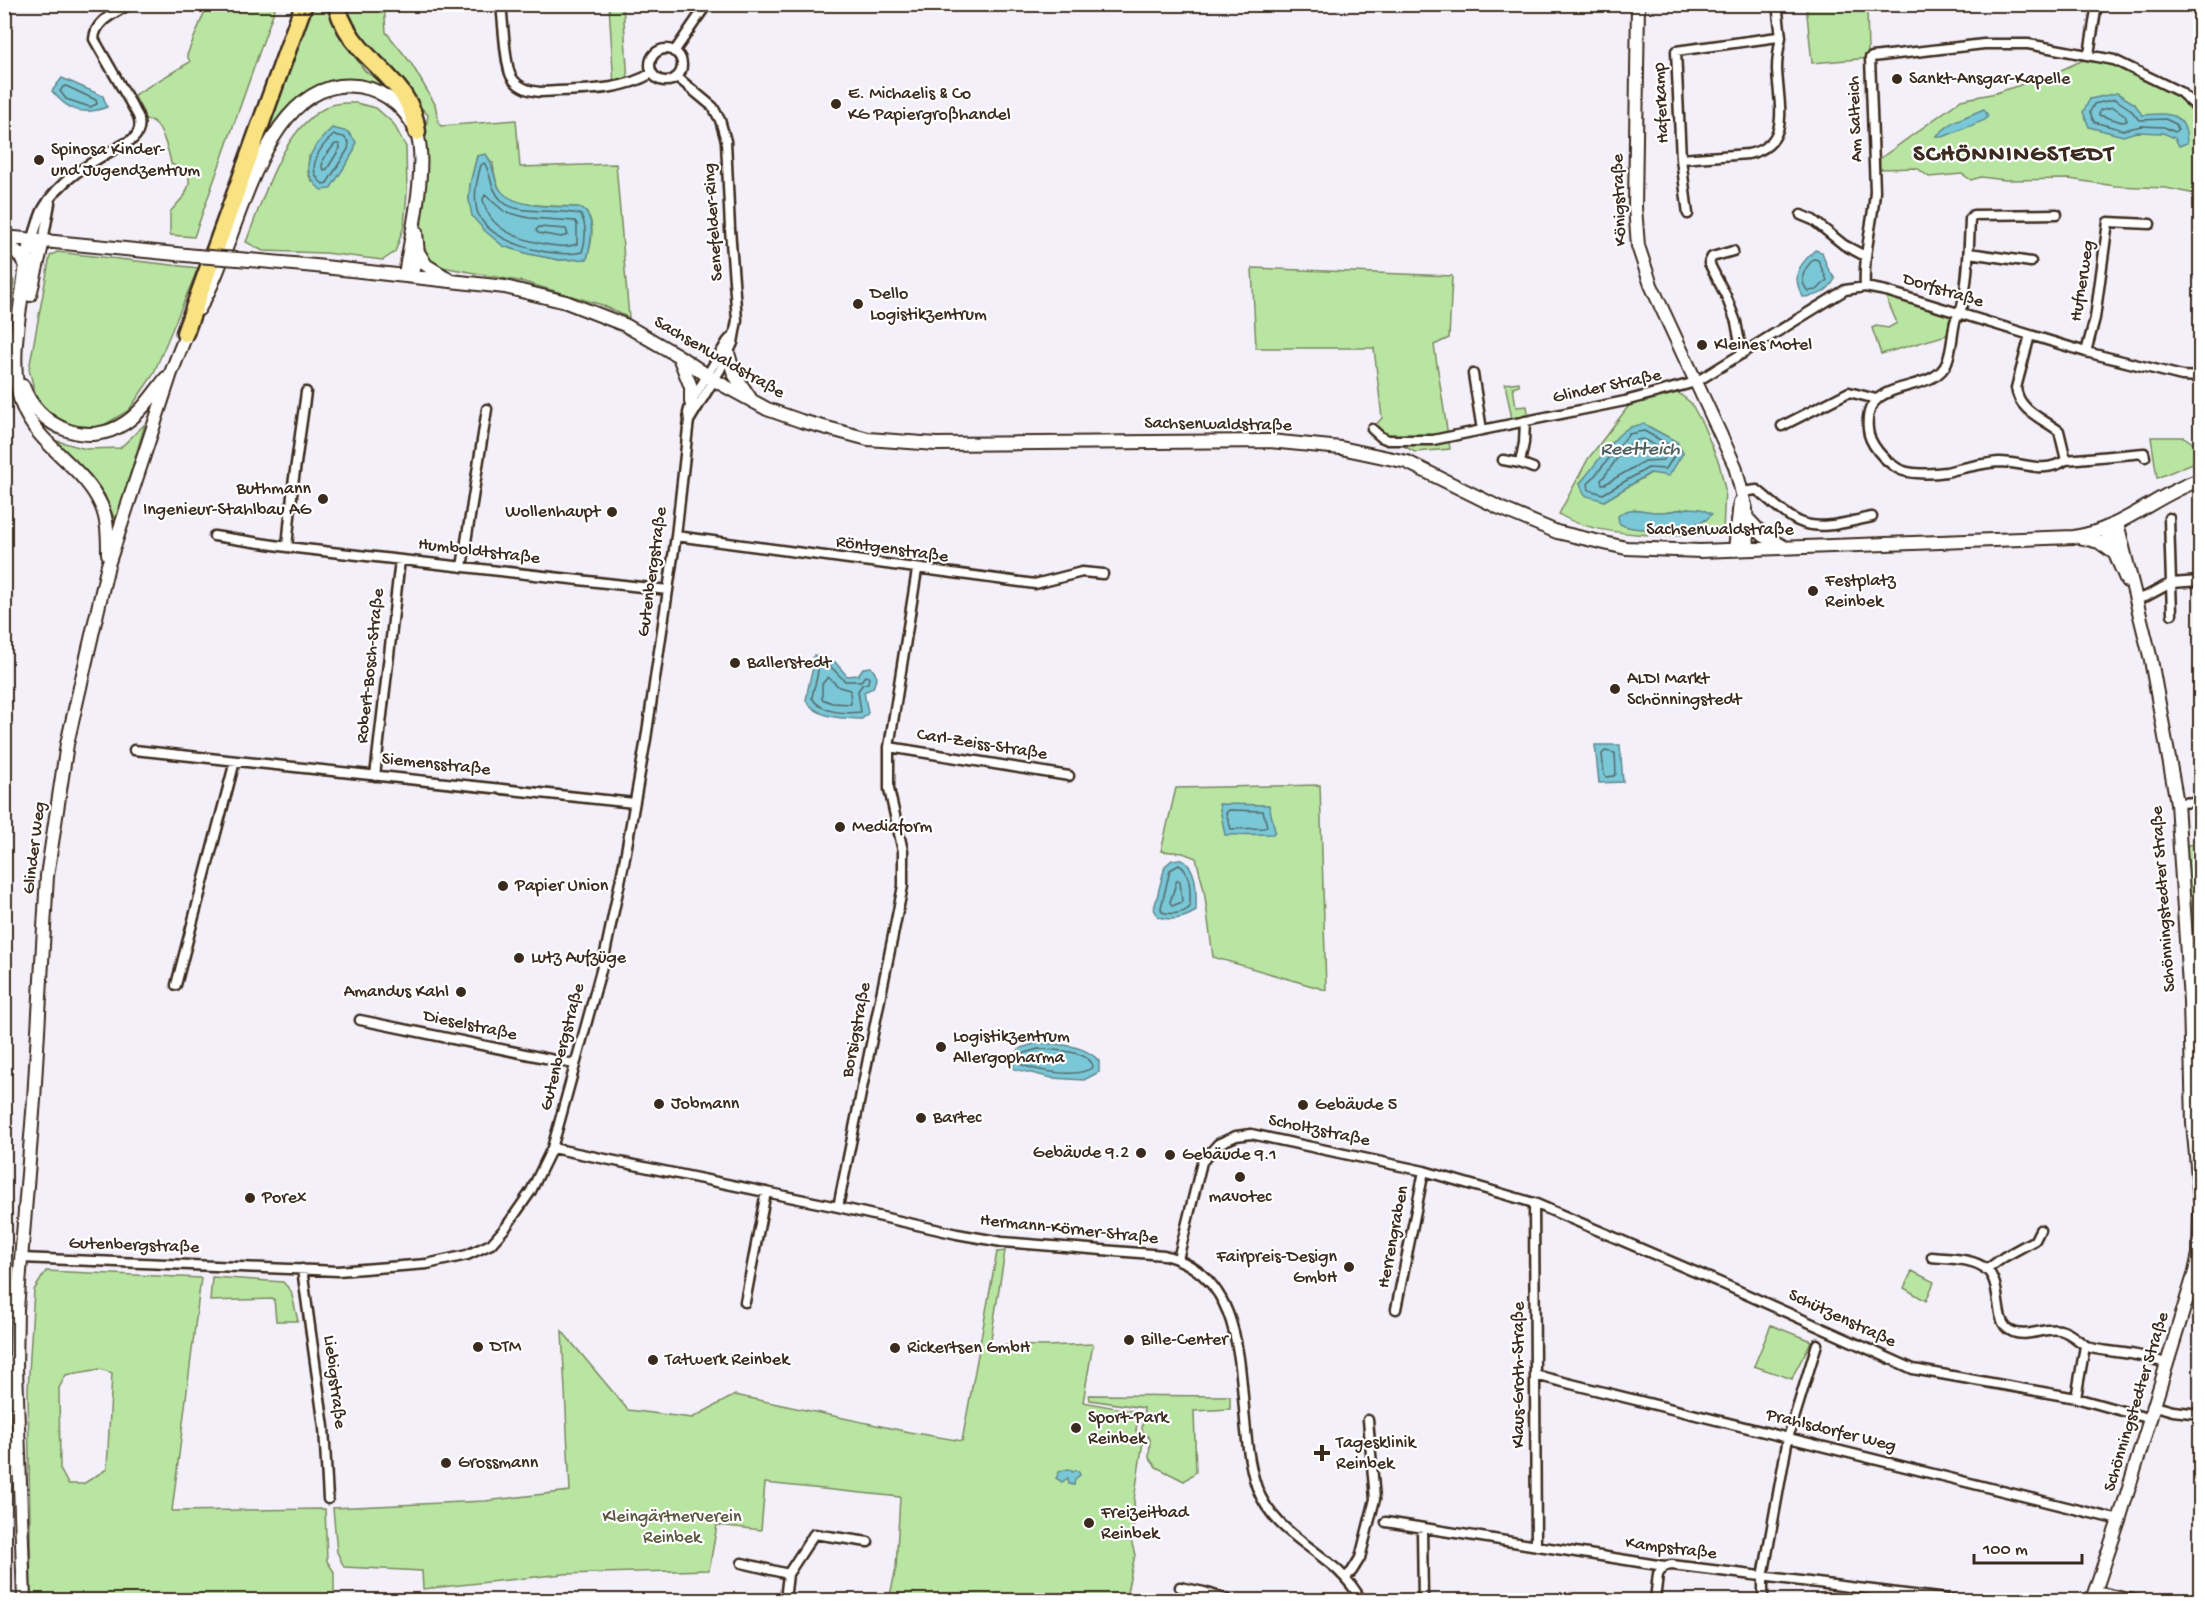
<svg xmlns="http://www.w3.org/2000/svg" width="2205" height="1605" font-family="'Gochi Hand',sans-serif">
  <rect width="100%" height="100%" fill="#f4f0fa"/>
  <filter id="ink" filterUnits="userSpaceOnUse"><feTurbulence type="fractalNoise" baseFrequency=".0167" numOctaves="2"/><feDisplacementMap in="SourceGraphic" scale="12" xChannelSelector="R" yChannelSelector="G"/><feConvolveMatrix kernelMatrix="1 2 1 2 8 2 1 2 1" color-interpolation-filters="sRGB"/></filter>
  <g filter="url(#ink)">
    <!-- green -->
    <path fill="#b9e5a2" stroke="#7a8860" stroke-width="1.5" fill-rule="evenodd" d="M309,5H328L337,28L347,46L365,71L385,86L403,105L339,82L319,86L306,94L244,181Z
      M345,5H384L386,32L411,63L435,104L439,124L441,126L516,120L520,167L616,164L629,318L602,305L524,282L437,266L424,256L421,243L424,140L428,115L360,42ZM477,156L493,163C494,175 497,190 507,198C520,207 561,206 578,207C598,214 592,243 587,259L559,260L529,254L503,246L469,200L470,184Z
      M609,5H623L628,83L614,86Z
      M1806,5H1867L1868,55L1870,58L1812,63Z
      M207,6L276,5L194,237L170,235V212L185,195L189,184V172L171,164C170,155 162,128 154,122C151,119 149,120 145,120L143,112L134,95L190,62L187,55Z
      M2089,54L2166,84L2200,113V195L2166,188L2115,186L2069,179L2005,180L1981,177L1971,180L1962,174L1929,177L1917,168L1879,169L1874,163L1961,100L1996,93L2050,75L2090,57Z
      M356,103L376,108L393,123L406,147L407,192L404,226L395,252L383,260L325,253L263,251L246,242C264,198 283,123 332,105C339,102 348,103 356,103ZM355,142C351,168 332,171 312,182L308,173L309,156Z
      M57,252L198,268L153,375L129,410L101,427L73,426L50,418L36,397L29,369L50,256Z
      M1252,268L1452,276L1449,338L1434,345L1450,449L1415,452L1372,429L1382,418L1374,348H1256Z
      M4,269L14,281L5,344H4Z
      M1885,295L1952,317L1947,335L1881,354L1872,328L1876,326L1888,328L1897,323Z
      M1519,382V385L1513,387L1516,407L1527,406L1529,420L1513,424L1505,384Z
      M1676,391L1691,403L1703,425L1719,463L1725,489L1723,532C1683,539 1592,537 1559,514L1588,459L1631,403ZM1644,424L1677,442L1683,454L1604,501L1580,483L1595,466ZM1689,508L1705,520C1686,526 1634,535 1619,523L1634,509L1657,513Z
      M145,424L116,522L104,494L57,444V441L86,449L120,448Z
      M2151,437H2184L2194,444L2200,445V460L2157,478Z
      M1320,785L1326,990L1213,957L1204,890L1196,858L1183,853L1161,851L1176,788Z
      M2200,844V1062L2187,845Z
      M1005,1251L990,1345L1046,1346L1093,1344L1083,1402L1138,1412L1136,1431L1143,1441L1134,1500L1135,1522L1130,1536L1135,1555L1127,1592L1134,1596L1133,1600H889L896,1568L900,1497L765,1483L761,1530L717,1525L709,1570L563,1574L423,1589L422,1571L344,1567L337,1552L333,1508L485,1501L570,1491L562,1331L628,1410L692,1418L735,1395L909,1432L962,1441L997,1252Z
      M46,1271L201,1278L172,1511L325,1509L327,1561L334,1572V1595L240,1600H31L28,1389L34,1290ZM100,1369L112,1373L107,1469L83,1484H68L60,1469L59,1388L66,1375Z
      M1912,1271L1934,1282L1926,1301L1904,1288Z
      M212,1277L283,1282L291,1291L298,1321H276L274,1299L210,1301Z
      M1771,1325L1811,1341C1805,1356 1797,1365 1792,1379L1754,1366Z
      M1089,1395L1230,1396V1409L1194,1411L1196,1472L1184,1481L1156,1467L1149,1458L1150,1439L1142,1430L1144,1408L1090,1400Z"/>
    <!-- water -->
    <path fill="#79c7d7" stroke="#60888d" stroke-width="1.5" d="M62,78L103,96L107,107C83,116 68,111 52,91Z
      M2117,93L2135,104L2142,115C2167,113 2186,110 2187,143L2179,146L2175,138L2163,133L2136,132L2123,136L2089,127L2083,112L2090,99Z
      M1984,109L1988,116L1985,120L1943,137L1936,136L1953,122Z
      M332,128L348,132L356,142L354,151L347,163L330,189L321,190C295,168 313,146 332,128Z
      M486,154C494,165 493,177 499,188C511,209 557,206 578,207C598,214 591,243 587,259L559,260L529,254L503,246L484,230L472,216L469,200L470,184L477,156Z
      M1815,250L1822,252L1827,267L1835,279C1827,293 1818,296 1803,297C1791,276 1798,266 1815,250Z
      M1644,424L1677,442L1683,453L1669,476L1650,473L1604,501L1584,495L1580,483C1595,467 1609,441 1625,430C1630,426 1638,425 1644,424Z
      M1689,508L1701,509L1712,514C1709,516 1708,519 1705,520C1690,529 1631,533 1619,523L1618,516C1632,504 1644,513 1660,512C1669,512 1679,510 1689,508Z
      M814,655L835,662L847,676L858,675L863,668L871,667L877,676L873,688L864,692L868,713L862,719C841,718 820,719 806,701C807,692 809,684 811,675C814,669 811,662 814,655Z
      M1595,745H1620L1623,782L1599,783Z
      M1219,804L1269,805L1275,831L1273,834L1225,835Z
      M1180,859C1199,867 1196,894 1196,911C1183,919 1172,921 1158,917L1154,909L1165,866L1172,860Z
      M1037,1043C1059,1044 1084,1044 1099,1061V1072L1084,1080L1052,1078L1014,1069L1012,1058L1021,1048Z
      M1069,1469L1073,1472L1076,1470L1079,1472L1080,1475L1075,1479L1074,1485L1069,1484L1068,1478L1062,1482L1056,1478L1060,1471Z"/>
    <g fill="none" stroke-linecap="round" stroke-linejoin="round">
      <!-- shore -->
      <path stroke="#546968" stroke-width="1.5" d="M66,86L96,100L97,104L90,107L66,99L60,91L63,87Z
        M2115,99L2130,109L2139,120L2165,119L2176,124L2178,130L2175,132L2164,127L2142,126L2123,130L2094,122L2090,112L2094,104Z
        M2113,107L2125,115L2127,121L2122,122L2099,115L2100,110Z
        M334,135L344,137L349,143L348,149L327,183L323,184C304,170 320,146 334,135Z
        M335,144H339L340,148L327,169L324,170L322,167L323,159Z
        M484,163C491,171 489,188 502,201C518,217 561,207 581,215C587,226 586,241 582,252C554,259 486,243 477,211C473,195 477,180 481,165Z
        M485,195L505,212L529,218L575,221L577,224V244C567,248 555,246 544,244C518,239 488,229 483,199Z
        M539,227L566,229L568,235L561,237L538,233L536,230Z
        M1814,259L1818,260L1827,280L1817,290L1808,291C1798,280 1804,268 1814,259Z
        M1644,431L1673,447L1675,454L1666,469L1648,468L1603,494L1589,490L1588,484L1629,434Z
        M1643,439L1666,451L1663,460L1645,461L1605,484H1602L1601,480C1614,467 1623,440 1643,439Z
        M820,664L831,667L845,681H861L865,676L869,677L868,683L862,685L858,691L861,712C845,714 821,713 812,698C813,687 819,677 818,666Z
        M828,677L839,687L850,690L851,704L832,703L822,699V684Z
        M1605,751L1615,753L1616,774L1614,776L1606,777L1604,775L1602,754Z
        M1229,810L1263,811L1267,826L1264,828L1231,829L1226,813Z
        M1179,865C1192,872 1190,894 1190,907C1183,914 1171,915 1162,912L1161,908L1170,870Z
        M1177,880L1180,881L1182,902L1172,906L1170,902Z
        M1038,1049C1053,1050 1090,1050 1093,1067C1078,1079 1037,1071 1020,1064L1019,1059L1025,1053Z"/>
      <defs>
        <path id="street" d="M501,4C503,20 505,65 511,76C517,87 529,91 540,92C577,89 619,93 652,73
          M1777,4L1781,37
          M1778,37H1781C1779,47 1777,59 1777,69C1778,103 1793,145 1748,154L1681,159L1676,51Z
          M650 65a16 16 0 1 1 32 0a16 16 0 1 1-32 0Z
          M674,52L707,4
          M2089,54L2097,4
          M1681,159L1688,214
          M1801,215L1813,220L1844,245L1865,256
          M32,240C36,230 38,219 43,209C62,175 100,158 133,139C140,132 141,125 138,116L94,39C95,20 116,13 130,4
          M43,241L50,203
          M1733,251L1712,257L1709,263L1726,296L1736,322L1742,354
          M1969,253L2031,262
          M1865,287C1863,254 1873,223 1875,191L1870,58L1872,57L1984,44H2028L2114,60L2180,92L2200,110
          M2030,335L2016,388C2019,411 2042,418 2059,431L2066,460C2043,475 2023,462 2000,462C1982,463 1963,468 1946,472C1933,474 1907,475 1897,468C1884,460 1869,444 1868,429C1862,374 1934,397 1947,362C1952,350 1952,335 1955,322C1956,318 1960,314 1961,310C1968,285 1969,245 1970,219L1973,215L2057,214
          M2086,352L2095,318L2108,222L2150,224
          M1473,374L1482,430
          M689,421L688,413L691,402L727,342L734,334
          M1525,421L1524,443L1520,463L1533,468
          M1782,426L1849,392L1876,399
          M1372,429L1381,437L1388,440H1433L1625,401L1696,382L1845,290L1865,287L1886,291L2086,352L2182,376L2200,377
          M1503,460L1520,463
          M2066,460L2144,453L2145,457
          M1741,492L1757,490C1770,500 1783,514 1798,521C1820,532 1850,521 1872,517
          M214,536L287,547L668,590
          M676,536L1035,584L1082,572L1103,574
          M287,547L293,485L306,392
          M462,567L487,409
          M2135,600L2147,596L2171,583L2169,518
          M2172,614L2171,583L2200,581
          M889,747L1069,776
          M134,750L634,803
          M375,776L400,560
          M2177,803L2200,802
          M176,985L235,761
          M360,1020L574,1064
          M552,1148L838,1207L957,1234L1002,1242L1164,1255C1265,1281 1230,1414 1257,1488C1277,1541 1335,1551 1361,1600
          M1534,1203L1536,1546
          M838,1207L903,886V851L889,789V747L917,570
          M1932,1257C1948,1259 1973,1258 1986,1269C2004,1284 1992,1322 2011,1331C2026,1339 2044,1327 2060,1330C2073,1333 2081,1345 2091,1348C2108,1352 2125,1352 2141,1356C2150,1358 2159,1361 2168,1364
          M21,1258L338,1271L427,1264L467,1255L491,1244L506,1227L531,1191L552,1148L557,1131L603,963L624,863L646,739L676,536L688,428L689,421L720,370L733,343L737,320L730,229L726,141L720,120L713,107L677,77
          M1178,1259L1202,1162L1218,1144L1236,1136L1251,1134L1424,1171L1534,1203L1721,1283L1913,1369L2076,1398L2151,1419
          M302,1269L324,1427L328,1499
          M1986,1270L2004,1257L2035,1240L2040,1230
          M745,1302L766,1192
          M1396,1309L1424,1171
          M1535,1375L2119,1520
          M2076,1398L2085,1346
          M2155,1406L2173,1411L2200,1414
          M1386,1522L1664,1566L1672,1565L1954,1600
          M1422,1529L1423,1600
          M742,1563L788,1574
          M1346,1577L1352,1571L1360,1558L1375,1499L1368,1420
          M1180,1587L1204,1592L1229,1600
          M2095,1591L2137,1600
          M785,1600L788,1574L814,1534L868,1542
          M1655,1600L1658,1574L1664,1566
          M1763,1600V1577L1788,1438L1817,1344"/>
        <path id="secondary" d="M1638,4L1635,207L1638,246L1651,285L1735,466L1746,509L1748,549
          M4,237L196,256
          M32,240L27,255C23,301 6,361 22,405C38,447 83,465 101,505C108,520 108,538 108,554
          M4,245L16,251L26,265
          M418,252L426,265L447,278
          M238,259L315,266L505,287L566,302L625,325L677,355L714,380L767,409L801,421L868,439L936,444L1270,441L1341,448L1407,462L1500,508L1557,532L1626,548L1700,551L2074,537C2122,530 2157,494 2200,480
          M405,275C423,267 417,249 416,232
          M30,295L43,241
          M199,309C237,249 256,98 339,86C356,84 372,87 387,97C399,105 410,117 416,131C429,162 410,240 405,275
          M728,353L734,374L750,398
          M679,357L691,387V402
          M23,386C38,428 88,448 125,423C142,412 154,393 166,378
          M1747,518L1763,535L1784,547
          M2117,523L2151,660L2177,803L2190,1001L2193,1123L2200,1199
          M2112,525L2108,531V538L2127,581
          M2079,537L2099,542L2113,552
          M1735,550L1740,502
          M24,1600L16,1368L17,1309L34,1100L47,876L67,744L108,565L171,373L189,327
          M2092,1600L2119,1520L2195,1272L2199,1254L2200,1212"/>
        <path id="highway" d="M336,4C341,21 349,36 361,49C384,74 414,95 417,132
          M185,333L304,4"/>
      </defs>
      <!-- street casing -->
      <use href="#street" stroke="#3b2a1e" stroke-width="13"/>
      <!-- secondary casing -->
      <use href="#secondary" stroke="#3b2a1e" stroke-width="16"/>
      <!-- highway casing -->
      <use href="#highway" stroke="#3b2a1e" stroke-width="21"/>
      <!-- street -->
      <use href="#street" stroke="#fff" stroke-width="8"/>
      <!-- secondary -->
      <use href="#secondary" stroke="#fff" stroke-width="12"/>
      <!-- highway -->
      <use href="#highway" stroke="#f8e281" stroke-width="16"/>
      <defs>
        <path id="secondary-bridge" d="M196,256L238,259"/>
      </defs>
      <!-- secondary-bridge casing -->
      <use href="#secondary-bridge" stroke="#3b2a1e" stroke-width="16" stroke-linecap="butt"/>
      <!-- secondary-bridge -->
      <use href="#secondary-bridge" stroke="#fff" stroke-width="12"/>
    </g>
  </g>
  <!-- markers -->
  <g fill="#3b2a1e" stroke="#fff" stroke-width="2">
    <circle cx="1897" cy="79" r="6"/>
    <circle cx="836" cy="104" r="6"/>
    <circle cx="39" cy="160" r="6"/>
    <circle cx="858" cy="304" r="6"/>
    <circle cx="1702" cy="345" r="6"/>
    <circle cx="323" cy="499" r="6"/>
    <circle cx="612" cy="512" r="6"/>
    <circle cx="1813" cy="591" r="6"/>
    <circle cx="735" cy="663" r="6"/>
    <circle cx="1615" cy="689" r="6"/>
    <circle cx="840" cy="827" r="6"/>
    <circle cx="503" cy="886" r="6"/>
    <circle cx="519" cy="958" r="6"/>
    <circle cx="461" cy="992" r="6"/>
    <circle cx="941" cy="1047" r="6"/>
    <circle cx="659" cy="1104" r="6"/>
    <circle cx="1303" cy="1105" r="6"/>
    <circle cx="921" cy="1118" r="6"/>
    <circle cx="1141" cy="1153" r="6"/>
    <circle cx="1170" cy="1155" r="6"/>
    <circle cx="1240" cy="1177" r="6"/>
    <circle cx="250" cy="1198" r="6"/>
    <circle cx="1349" cy="1267" r="6"/>
    <circle cx="1129" cy="1340" r="6"/>
    <circle cx="478" cy="1347" r="6"/>
    <circle cx="895" cy="1348" r="6"/>
    <circle cx="653" cy="1360" r="6"/>
    <circle cx="1076" cy="1428" r="6"/>
    <path d="M1319 1444h6v6h6v6h-6v6h-6v-6h-6v-6h6z"/>
    <circle cx="446" cy="1463" r="6"/>
    <circle cx="1089" cy="1523" r="6"/>
  </g>
  <g text-anchor="middle" dominant-baseline="central" stroke-width="4.5" stroke-linejoin="round" paint-order="stroke">
    <!-- poi labels -->
    <g font-size="18" fill="#3b2a1e" stroke="#fff" text-anchor="start">
      <text x="1909" y="79">Sankt-Ansgar-Kapelle</text>
      <text x="848" y="94">E. Michaelis &amp; Co<tspan x="848" dy="21">KG Papiergroßhandel</tspan></text>
      <text x="51" y="150">Spinosa Kinder-<tspan x="51" dy="21">und Jugendzentrum</tspan></text>
      <text x="870" y="294">Dello<tspan x="870" dy="21">Logistikzentrum</tspan></text>
      <text x="1714" y="345">Kleines Motel</text>
      <text x="311" y="489" text-anchor="end">Buthmann<tspan x="311" dy="21">Ingenieur-Stahlbau AG</tspan></text>
      <text x="600" y="512" text-anchor="end">Wollenhaupt</text>
      <text x="1825" y="581">Festplatz<tspan x="1825" dy="21">Reinbek</tspan></text>
      <text x="747" y="663">Ballerstedt</text>
      <text x="1627" y="679">ALDI Markt<tspan x="1627" dy="21">Schönningstedt</tspan></text>
      <text x="852" y="827">Mediaform</text>
      <text x="515" y="886">Papier Union</text>
      <text x="531" y="958">Lutz Aufzüge</text>
      <text x="449" y="992" text-anchor="end">Amandus Kahl</text>
      <text x="953" y="1037">Logistikzentrum<tspan x="953" dy="21">Allergopharma</tspan></text>
      <text x="671" y="1104">Jobmann</text>
      <text x="1315" y="1105">Gebäude 5</text>
      <text x="933" y="1118">Bartec</text>
      <text x="1129" y="1153" text-anchor="end">Gebäude 9.2</text>
      <text x="1182" y="1155">Gebäude 9.1</text>
      <text x="1240" y="1197" text-anchor="middle">mavotec</text>
      <text x="262" y="1198">Porex</text>
      <text x="1337" y="1257" text-anchor="end">Fairpreis-Design<tspan x="1337" dy="21">GmbH</tspan></text>
      <text x="1141" y="1340">Bille-Center</text>
      <text x="490" y="1347">DTM</text>
      <text x="907" y="1348">Rickertsen GmbH</text>
      <text x="665" y="1360">Tatwerk Reinbek</text>
      <text x="1088" y="1418">Sport-Park<tspan x="1088" dy="21">Reinbek</tspan></text>
      <text x="1336" y="1443">Tagesklinik<tspan x="1336" dy="21">Reinbek</tspan></text>
      <text x="458" y="1463">Grossmann</text>
      <text x="1101" y="1513">Freizeitbad<tspan x="1101" dy="21">Reinbek</tspan></text>
    </g>
    <!-- street labels -->
    <g font-size="18" fill="#3b2a1e" stroke="#fff">
      <text transform="translate(1662 103) rotate(-93)">Haferkamp</text>
      <text transform="translate(1856 119) rotate(-92)">Am Salteich</text>
      <text transform="translate(1620 200) rotate(-92)">Königstraße</text>
      <text transform="translate(714 222) rotate(-94)">Senefelder-Ring</text>
      <text transform="translate(2083 281) rotate(-81)">Hufnerweg</text>
      <text transform="translate(1943 291) rotate(17)">Dorfstraße</text>
      <text transform="translate(719 358) rotate(30)">Sachsenwaldstraße</text>
      <text transform="translate(1607 387) rotate(-12)">Glinder Straße</text>
      <text transform="translate(1218 425) rotate(1)">Sachsenwaldstraße</text>
      <text x="1720" y="530">Sachsenwaldstraße</text>
      <text transform="translate(892 550) rotate(8)">Röntgenstraße</text>
      <text transform="translate(479 552) rotate(7)">Humboldtstraße</text>
      <text transform="translate(653 572) rotate(-82)">Gutenbergstraße</text>
      <text transform="translate(371 666) rotate(-84)">Robert-Bosch-Straße</text>
      <text transform="translate(982 745) rotate(9)">Carl-Zeiss-Straße</text>
      <text transform="translate(436 765) rotate(6)">Siemensstraße</text>
      <text transform="translate(35 848) rotate(-83)">Glinder Weg</text>
      <text transform="translate(2164 899) rotate(-94)">Schönningstedter Straße</text>
      <text transform="translate(470 1026) rotate(12)">Dieselstraße</text>
      <text transform="translate(857 1030) rotate(-79)">Borsigstraße</text>
      <text transform="translate(563 1047) rotate(-75)">Gutenbergstraße</text>
      <text transform="translate(1319 1131) rotate(12)">Scholtzstraße</text>
      <text transform="translate(1069 1230) rotate(6)">Hermann-Körner-Straße</text>
      <text transform="translate(1394 1237) rotate(-79)">Herrengraben</text>
      <text transform="translate(134 1246) rotate(2)">Gutenbergstraße</text>
      <text transform="translate(1842 1319) rotate(25)">Schützenstraße</text>
      <text transform="translate(1519 1375) rotate(-90)">Klaus-Groth-Straße</text>
      <text transform="translate(334 1382) rotate(83)">Liebigstraße</text>
      <text transform="translate(2137 1402) rotate(-73)">Schönningstedter Straße</text>
      <text transform="translate(1831 1431) rotate(14)">Prahlsdorfer Weg</text>
      <text transform="translate(1671 1549) rotate(7)">Kampstraße</text>
    </g>
    <!-- park labels -->
    <g font-size="18" fill="#5a593f" stroke="#fff">
      <text x="672" y="1517">Kleingärtnerverein<tspan x="672" dy="21">Reinbek</tspan></text>
    </g>
    <!-- water labels -->
    <g font-size="20" font-style="italic" fill="#51615f" stroke="#fff">
      <text x="1640" y="450">Reetteich</text>
    </g>
    <!-- district labels -->
    <g font-size="24" font-weight="bold" letter-spacing="1.5" fill="#3b2a1e" stroke="#fff">
      <text x="2014" y="155">SCHÖNNINGSTEDT</text>
    </g>
  </g>
  <!-- margin -->
  <rect width="2205" height="1605" fill="none" stroke="#fff" stroke-width="24"/>
  <rect x="12" y="12" width="2181" height="1581" fill="none" stroke="#3b2a1e" stroke-width="2" filter="url(#ink)"/>
  <!-- scale -->
  <path d="M1974 1554v9h108v-9" fill="none" stroke="#3b2a1e" stroke-width="3"/>
  <text x="1983" y="1554" font-size="18" fill="#3b2a1e" stroke="#ffffff" stroke-width="4.5" paint-order="stroke">100 m</text>
</svg>
